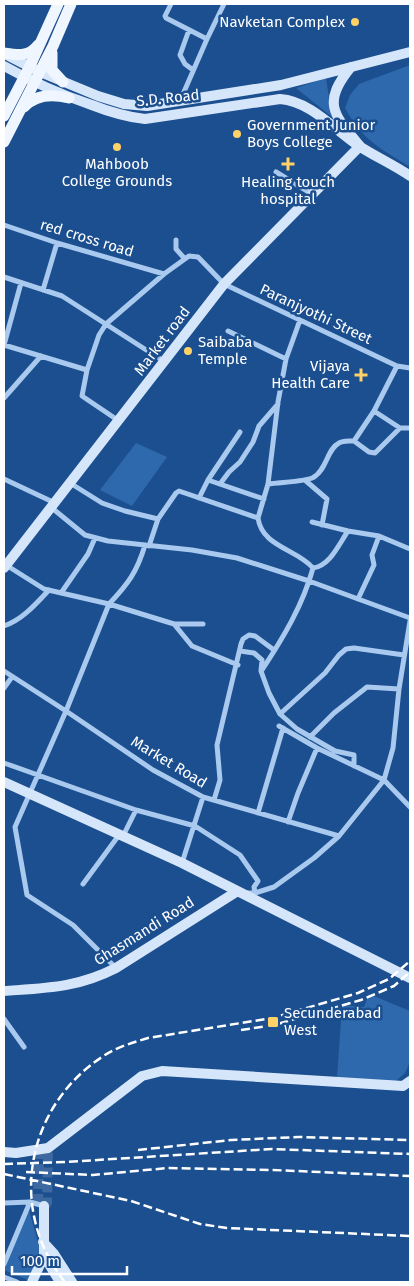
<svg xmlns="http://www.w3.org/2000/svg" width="414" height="1286" font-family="'Fira Sans',sans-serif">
  <rect width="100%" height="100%" fill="#1b4f8f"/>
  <!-- green -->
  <path fill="#2e69ad" d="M410,65V167C380,148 363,141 345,108L350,95L359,84Z
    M326,78L332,117L296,88Z
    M136,443L167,457L132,506L100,490Z
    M369,994L410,1011V1062L405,1073L395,1082L337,1079L342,1005L364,1007Z
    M29,1210L41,1253L30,1281L4,1270V1266Z"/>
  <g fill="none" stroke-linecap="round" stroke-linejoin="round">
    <!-- secondary-tunnel -->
    <path stroke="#3d69a0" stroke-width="10" stroke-dasharray="10 5" stroke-linecap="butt" d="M39,1149L38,1202L44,1206L47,1203L48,1148"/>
    <!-- street -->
    <path stroke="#a9c9ee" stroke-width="5" d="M171,4L165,16L166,18L207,39
      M189,30L180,55L185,64L193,70
      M180,101L207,39L224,4
      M276,172L312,194
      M4,225L57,243L164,274
      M176,240V249L185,259
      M4,277L62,296L165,362
      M43,290L57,243
      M228,331L286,359
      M4,345L87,370L82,396L119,421
      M4,345L21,283
      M397,366L374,411L400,428H410
      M87,370L99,335L106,324L164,274L189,256L198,257L224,284L397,366L410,368
      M4,398L41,356
      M374,411L354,441L369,452L375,453L400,428
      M4,479L55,503
      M208,480L240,432
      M306,481L327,499L322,525
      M70,483L102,503L125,511L158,519L176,493L179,491L258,518L268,484L278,402L286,359L300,320
      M220,484L229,472L240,462L253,442L259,426L278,404
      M268,484C279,482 307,482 314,477C327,469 327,449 339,443C343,440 349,441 354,441
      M199,498L208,480L264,499
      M52,508L85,535L108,541L192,550L237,558L309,581L410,618
      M258,518C262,547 297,549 313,568
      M312,522L348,531
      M149,546L158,519
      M6,565L44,589L109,604L174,624H203
      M313,568C330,566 339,544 348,531L379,536L410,549
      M61,593L88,554L95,538
      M358,599L374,565L372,555L379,536
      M174,624L192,646L238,665
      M4,626C22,620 36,604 49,590
      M240,651L254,653L262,660L261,671L269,693L280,714L297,729L335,751L354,755V766
      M262,670C283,638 303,605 313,568
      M4,671L66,711L153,770L203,797L339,836
      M4,688L12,677
      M280,714L325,673L339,655L346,649L354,648L404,655
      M279,726L317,748L384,780L410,807
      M310,737L334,713L367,687L399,689
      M4,763L136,810L195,826L240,855L258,881L254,887L255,893
      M214,800L220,780L217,745L241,644L243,639L249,635L255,636L274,650
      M258,813L283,728
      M288,822L298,793L317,748
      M123,836L136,810
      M182,863L203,797
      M83,884L119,835
      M247,893H255L274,887L314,858L339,836L384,780L393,748L399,689L410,621
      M116,968L73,925L27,895L15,827L66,711L109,604C128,584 137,572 145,545
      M4,1019L24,1047
      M4,1203L30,1202L44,1206
      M4,1264L30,1202
      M4,1277L17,1282"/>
    <!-- secondary -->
    <path stroke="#d6e6fa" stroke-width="10" d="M5,54L40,72L98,96L124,104L147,106L281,85L410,52
      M4,66C31,81 59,94 89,104C107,111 125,117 145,119L280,99C310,101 335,130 359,146C376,157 394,165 410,176
      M4,568L224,284L360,146C334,115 321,103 351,67
      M4,782L182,863L410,978
      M4,991C46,988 77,988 116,968L236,892
      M4,1152L16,1153L48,1148L142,1076L162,1071L403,1086L410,1081
      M43,1242L54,1254L72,1282
      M44,1256L60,1282
      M32,1282L44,1256V1206"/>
    <!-- primary -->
    <path stroke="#f0f6ff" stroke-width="11" d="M4,53C18,55 29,57 38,45
      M52,53V70L63,82
      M24,107C36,94 53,94 69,98
      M4,116L30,66L58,4
      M4,142L53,46L71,4"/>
    <!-- rail -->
    <path stroke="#fff" stroke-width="2.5" stroke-dasharray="9 4" stroke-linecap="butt" d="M241,1030L274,1025L361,1000L394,986L410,972
      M138,1150L231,1140L298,1137L410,1140
      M4,1164L66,1162L272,1149L410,1154
      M26,1172L93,1175L168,1168L273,1170L410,1176
      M4,1174L131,1201L200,1224L227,1228L410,1236
      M65,1282C7,1210 26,1107 102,1057C116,1047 132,1043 148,1038L272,1018L358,993L389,979L410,961"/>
  </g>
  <!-- markers -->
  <g fill="#ffd166" stroke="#1b4f8f" stroke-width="2">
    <circle cx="355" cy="22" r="5"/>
    <circle cx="237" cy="134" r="5"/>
    <circle cx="117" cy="147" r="5"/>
    <path d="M285.5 156.5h5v5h5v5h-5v5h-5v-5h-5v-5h5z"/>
    <circle cx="188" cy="351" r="5"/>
    <path d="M358.5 367.5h5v5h5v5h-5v5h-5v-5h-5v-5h5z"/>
    <rect x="267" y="1016" width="12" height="12" rx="2.5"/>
  </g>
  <g text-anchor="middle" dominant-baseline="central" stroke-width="5" stroke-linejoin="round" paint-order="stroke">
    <!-- poi labels -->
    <g font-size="15" fill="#fff" stroke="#1b4f8f" text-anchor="start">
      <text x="345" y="22" text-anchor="end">Navketan Complex</text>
      <text x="247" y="125">Government Junior<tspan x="247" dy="17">Boys College</tspan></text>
      <text x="117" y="164" text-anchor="middle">Mahboob<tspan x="117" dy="17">College Grounds</tspan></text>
      <text x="288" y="182" text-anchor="middle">Healing touch<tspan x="288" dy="17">hospital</tspan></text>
      <text x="198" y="342">Saibaba<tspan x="198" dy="17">Temple</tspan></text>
      <text x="350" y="366" text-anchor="end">Vijaya<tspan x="350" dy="17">Health Care</tspan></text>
      <text x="284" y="1013">Secunderabad<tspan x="284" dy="17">West</tspan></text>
    </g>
    <!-- street labels -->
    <g font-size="15" fill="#fff" stroke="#1b4f8f">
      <text transform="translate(168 98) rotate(-6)">S.D. Road</text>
      <text transform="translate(87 238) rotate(17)">red cross road</text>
      <text transform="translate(316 314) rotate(25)">Paranjyothi Street</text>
      <text transform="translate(162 341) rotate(-53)">Market road</text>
      <text transform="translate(169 762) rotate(31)">Market Road</text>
      <text transform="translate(144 931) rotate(-32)">Ghasmandi Road</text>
    </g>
  </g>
  <!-- border -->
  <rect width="414" height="1286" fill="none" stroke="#ffffff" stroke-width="10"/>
  <!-- scale -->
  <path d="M12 1266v8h115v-8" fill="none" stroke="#ffffff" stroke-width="2.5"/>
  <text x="20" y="1266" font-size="15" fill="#ffffff" stroke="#1b4f8f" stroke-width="4" paint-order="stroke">100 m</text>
</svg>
